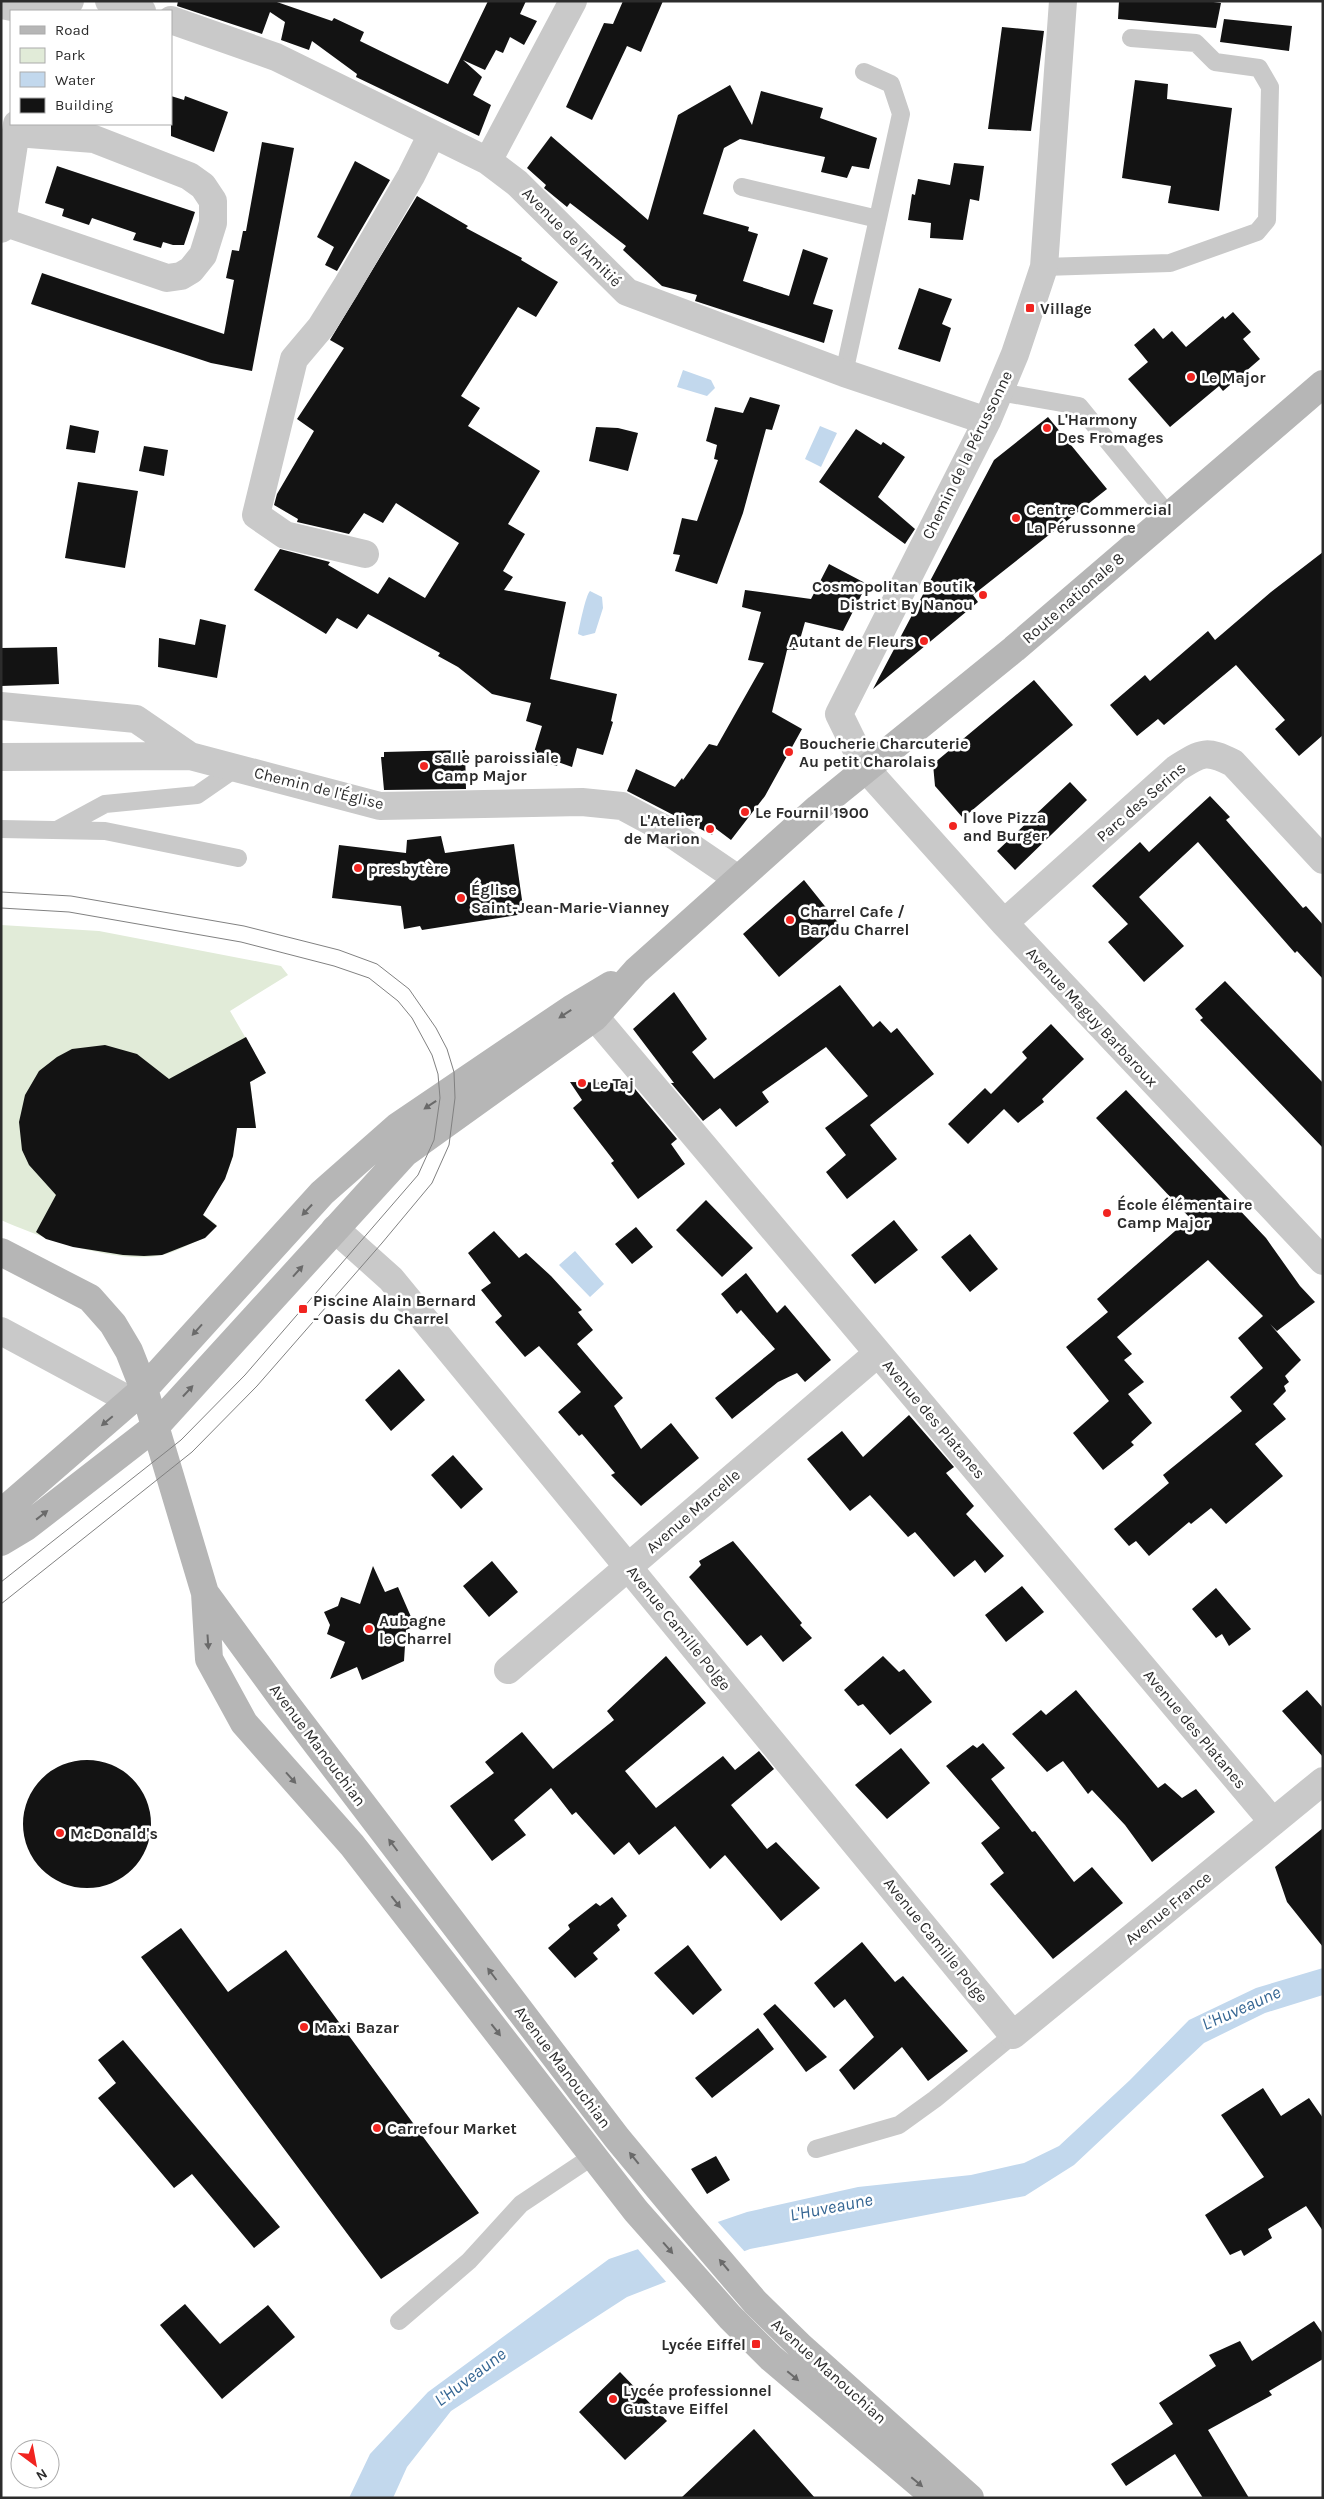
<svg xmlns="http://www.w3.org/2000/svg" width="1324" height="2499" font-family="Karla,sans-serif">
  <rect width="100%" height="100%" fill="#fff"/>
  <!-- green -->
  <path fill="#e1ebd8" d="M1,925L99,931L281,966L288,975L230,1011L266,1073L250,1082L256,1128H236L233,1156L227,1174H224L220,1187L201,1213L217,1225L209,1233L199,1235L202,1239C189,1244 176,1252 162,1255C118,1265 41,1238 1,1220Z"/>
  <!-- water -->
  <path fill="#c2d8ed" d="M683,370L711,380L715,388L707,396L677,387Z
    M820,426L837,433L821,467L805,459Z
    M590,591L602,597L603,608L595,633L583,636L578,634C579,628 586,594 590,591Z
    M575,1251L604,1284L590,1297L559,1265Z
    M1323,1968V1995L1265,2013L1204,2043L1074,2165L1025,2196L750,2249L627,2297L451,2411L407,2467L393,2498H349L370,2454L428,2392L609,2259L747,2212L858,2187L971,2175L1024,2163L1059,2146L1130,2080L1189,2020L1256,1988Z"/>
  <!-- pier -->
  <path fill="#fff" d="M716,2220L746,2253L668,2284L636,2247Z"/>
  <!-- building -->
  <path fill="#131313" d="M178,1H274L332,21L334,18L364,32L360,41L448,84L488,1H526L520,14L537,21L524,45L510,37L503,53L496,50L485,70L463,60L482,77L473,95L491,105L479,136L356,77L357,74L312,41L309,50L281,40L285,22L270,12L262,34L177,6Z
    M623,1H663L641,52L627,46L592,120L566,107L604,23L613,24Z
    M1119,1H1206L1221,3L1216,28L1118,19Z
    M1224,19L1292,26L1289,51L1220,42Z
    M1002,27L1044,31L1031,131L988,129Z
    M1135,80L1168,84L1167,99L1232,108L1219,211L1168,203L1171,186L1122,178Z
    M730,85L752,125L761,91L823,108L820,118L877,138L869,169L852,166L847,178L821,172L825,157L740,139L724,148L703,214L749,227L748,231L758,234L743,281L789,296L803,249L828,258L813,304L833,310L824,343L695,301L697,295L662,286L623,250L626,246L570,203L567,207L544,188L546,185L527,168L551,136L648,220L678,115Z
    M171,96L184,100L185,96L228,112L214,152L171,136Z
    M262,142L294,148L252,371L211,363L31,304L42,273L224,334L234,280L226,278L232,250L239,251L243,231H246Z
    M355,161L390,180L337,271L325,265L334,247L317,237Z
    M954,163L984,166L979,201L970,199L963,240L930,238L931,223L908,220L912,194L915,195L918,179L950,185Z
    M57,166L195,212L184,245H173L163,242L161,248L133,240L136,233L92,218L89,225L62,216L64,209L45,203Z
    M417,196L468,226L466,228L522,258L521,260L558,282L536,317L518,307L461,396L480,408L468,426L540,471L508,524L525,534L503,571L513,577L504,590L566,602L550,679L617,694L611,721L613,722L603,755L577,748L572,767L558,762L557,766L532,759L542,726L526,721L531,703L492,694L458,667L438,656L440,653L368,614L357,629L337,618L326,634L254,590L280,549L330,562L328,565L378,594L389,577L425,598L459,543L396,503L383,523L364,513L349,534L297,522L298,519L274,505L277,494L314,431L297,419L344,348L330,340Z
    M919,288L952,299L942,324L951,328L940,362L898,349Z
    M1233,312L1251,332L1243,339L1260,359L1223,391L1219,386L1170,427L1128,379L1148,362L1134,345L1154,328L1163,339L1172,331L1186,347L1223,316L1225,319Z
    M750,397L780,405L772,430L766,429L743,513L717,584L675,571L680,555L673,554L682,518L697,521L718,460L714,459L717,445L706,441L715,407L743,413Z
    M1048,417L1107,489L973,595L978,602L873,689L994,460Z
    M70,425L99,431L95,453L66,449Z
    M596,427L618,428L638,433L628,471L589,461Z
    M856,429L881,445L883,442L905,457L878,497L915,529L905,544L819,482Z
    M144,446L168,450L164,476L139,471Z
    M78,482L138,491L125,568L65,558Z
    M1323,552V735L1299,756L1275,729L1285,720L1236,665L1164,725L1158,719L1137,736L1110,705L1145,675L1150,681L1208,631L1215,640L1271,592Z
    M829,564L867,584L843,631L805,622L797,650H787L772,712L802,729L765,796L731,840L715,828L712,835L627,791L636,769L675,787L682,778L683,780L709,744L717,746L764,663L748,660L761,612L742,607L745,590L811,599Z
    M200,619L226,625L217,678L158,667L159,638L195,645Z
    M57,647L59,684L1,686V648Z
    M1034,680L1073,725L963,818L935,786L933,764Z
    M465,750L466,789L384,790L381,757H384V752Z
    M1070,782L1087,800L1015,870L997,851Z
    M1210,796L1230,817L1226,820L1303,908L1306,906L1323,925V979L1297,951L1295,953L1198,842L1139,897L1184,946L1144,982L1108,942L1128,924L1092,886L1140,842L1149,852Z
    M441,836L445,853L514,844L524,914L422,930L420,926L404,929L401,906L332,898L339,845L406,853L407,840Z
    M804,880L840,925L779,977L743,934Z
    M1225,981L1323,1083V1148L1200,1020L1203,1018L1195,1009Z
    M840,985L873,1027L880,1021L891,1033L897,1028L934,1074L870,1125L897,1159L847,1199L826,1172L846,1155L825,1128L868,1096L826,1047L762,1092L769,1102L736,1127L720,1108L703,1121L671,1083H674L633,1029L674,992L707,1039L692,1052L714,1079Z
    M1051,1024L1084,1059L1042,1099L1044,1102L1018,1123L1004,1109L968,1144L948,1124L985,1088L991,1094L1027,1058L1022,1052Z
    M246,1037L266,1073L250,1082L256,1128H237L233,1156L225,1179L203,1215L217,1226L205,1238L162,1255L144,1256L123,1255L73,1247L46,1239L36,1232L56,1195L29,1165L22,1150L19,1122L25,1095L39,1071L57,1057L72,1049L105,1045L137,1054L169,1079Z
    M570,1082L630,1083L677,1139L671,1144L685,1164L638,1199L611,1163L614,1161L573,1108L582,1100Z
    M1126,1090L1266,1238L1300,1286L1315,1302L1277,1331L1270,1324L1301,1360L1285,1376L1289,1382L1284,1386L1286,1391L1273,1404L1286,1419L1255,1444L1283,1476L1226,1524L1211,1508L1191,1524L1189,1522L1149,1556L1136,1541L1129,1546L1114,1529L1169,1483L1163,1475L1242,1411L1230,1397L1263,1368L1238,1338L1263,1316L1208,1260L1117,1337L1132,1354L1124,1360L1144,1382L1128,1394L1152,1423L1131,1442L1134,1445L1103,1470L1073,1433L1109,1401L1066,1347L1108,1312L1097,1299L1190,1218L1096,1118Z
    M706,1200L753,1248L722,1277L676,1230Z
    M894,1220L918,1250L875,1284L851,1255Z
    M636,1227L653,1247L632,1264L615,1244Z
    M494,1231L519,1258L526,1253L551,1276L582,1310L578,1312L593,1330L577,1344L623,1398L614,1406L641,1449L671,1423L699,1458L641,1506L611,1475L615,1473L582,1434L579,1436L558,1412L581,1392L539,1346L525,1357L495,1322L502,1316L481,1290L491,1283L468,1253Z
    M970,1234L998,1269L970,1292L941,1257Z
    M746,1273L777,1313L785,1305L831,1360L805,1382L797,1373L778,1382L732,1419L715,1398L775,1349L741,1310L737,1314L721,1294Z
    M399,1369L425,1400L391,1431L365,1400Z
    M909,1415L954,1467L946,1473L974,1506L966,1514L1004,1556L985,1573L975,1560L954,1577L915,1532L908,1537L870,1495L850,1511L807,1459L842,1431L863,1457Z
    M453,1455L483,1489L461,1509L431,1475Z
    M733,1541L802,1623L800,1625L812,1638L783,1662L761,1635L747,1646L689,1577L701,1565L699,1561Z
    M492,1561L518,1592L489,1617L463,1586Z
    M373,1566L385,1592L398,1587L415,1626L406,1630L404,1661L362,1680L357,1667L330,1679L345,1642L327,1634L330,1625L324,1612L338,1606L341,1597L360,1604Z
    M1022,1586L1044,1612L1006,1642L985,1615Z
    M1216,1588L1251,1629L1229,1646L1222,1634L1216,1638L1192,1609Z
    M666,1656L706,1703L625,1771L656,1808L723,1756L735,1770L759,1751L774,1769L731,1805L767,1849L776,1842L820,1888L781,1921L725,1855L710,1869L675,1826L639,1855L629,1842L614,1855L576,1812L572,1815L551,1788L514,1820L526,1835L492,1861L450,1806L494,1773L485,1762L522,1732L553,1769L614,1720L607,1711Z
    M883,1656L899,1672L904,1669L932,1702L890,1735L863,1704L858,1706L844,1690Z
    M1076,1690L1158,1788L1165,1783L1182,1798L1196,1789L1215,1812L1152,1862L1125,1825L1092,1790L1088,1794L1063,1761L1047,1772L1012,1734L1041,1710L1046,1715Z
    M1307,1690L1323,1708V1757L1282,1711Z
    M983,1743L1005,1768L991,1779L1032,1832L1035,1831L1074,1882L1092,1867L1123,1903L1053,1959L990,1884L1004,1873L981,1843L1000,1828L946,1766L973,1745L977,1748Z
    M901,1748L930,1783L887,1819L855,1785Z
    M23 1824a64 64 0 1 1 128 0a64 64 0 1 1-128 0Z
    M1323,1828V1947L1287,1902L1275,1867Z
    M612,1897L627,1916L617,1925L620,1930L593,1953L598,1959L575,1978L548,1948L570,1929L568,1925L596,1903L600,1906Z
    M181,1928L228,1992L286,1950L479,2213L381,2279L141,1957Z
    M862,1942L895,1982L903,1976L968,2051L928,2081L902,2047L854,2090L839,2070L874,2037L845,1999L834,2008L814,1983Z
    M688,1945L722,1990L693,2015L654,1973Z
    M775,2004L827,2057L806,2072L763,2014Z
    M758,2028L774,2049L712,2098L695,2078Z
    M123,2040L280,2227L254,2248L192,2174L174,2188L98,2098L116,2083L98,2060Z
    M1263,2088L1281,2116L1309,2098L1323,2118V2231L1306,2206L1268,2229L1272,2238L1244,2256L1241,2250L1230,2255L1205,2215L1264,2177L1221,2115Z
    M716,2156L730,2180L707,2194L691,2169Z
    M185,2304L220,2344L268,2305L295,2337L222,2399L160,2325Z
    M1314,2321L1323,2334V2359L1269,2391L1272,2395L1208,2430L1249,2498H1203L1175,2454L1126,2486L1111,2464L1173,2424L1159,2403L1216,2366L1209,2355L1240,2341L1252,2361Z
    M620,2372L667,2421L625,2460L579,2412Z
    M754,2429L815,2498H681Z"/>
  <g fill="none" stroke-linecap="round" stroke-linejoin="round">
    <!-- lane -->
    <path stroke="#c9c9c9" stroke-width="18" d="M742,187L878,219
      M1044,267L1170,263L1257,232L1267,220L1270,87L1259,68L1215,62L1196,43L1131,38
      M844,373L901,114L891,84L864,72
      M999,392L1079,406L1169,516
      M1,829L105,831L238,858
      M57,830L105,804L197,795L236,768
      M816,2149L899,2125L935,2099L1013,2035
      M399,2321L469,2261L521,2204L593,2156"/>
    <!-- street -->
    <path stroke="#c9c9c9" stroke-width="28" d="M109,1L142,11
      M1063,1L1044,267L1015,354L987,421L839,714L866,769L1004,923L1323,1261
      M1,5L33,11
      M35,11L70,1
      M171,20L276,57L488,161L517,183L627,292L844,373L987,421
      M488,161L573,1
      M3,222L167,278L181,276L191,270L203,255L213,223V201L203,186L189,176L94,139L16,133
      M1,229L17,124
      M365,554L285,535L256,515L294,359L321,327L346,287L411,176L432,134
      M1,706L136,719L190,756
      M1,757L190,756L380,806L582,802L622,806L663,828L738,879
      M1004,923L1177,768C1201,753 1206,749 1233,763L1323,860
      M595,1017L1273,1822
      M335,1229L391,1279L1013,2035L1323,1781
      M1,1331L131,1401
      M508,1670L878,1353"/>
    <!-- secondary -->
    <path stroke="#b6b6b6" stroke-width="28" d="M1,1252L90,1298L113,1324L129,1351L144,1389L205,1593L209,1659L244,1723L352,1845L636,2211L730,2317L771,2358L936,2498
      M1,1513L144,1389L322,1193L398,1126L571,1009L611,985
      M1,1542L26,1527L155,1427L405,1153L595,1017L636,971L818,808L1014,649L1323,384
      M205,1593L281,1697L617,2138L685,2220L755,2302L801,2347L970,2498"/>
    <!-- tram -->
    <path stroke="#818181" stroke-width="1" d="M1,892L71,896L244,926L339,950L377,964L409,989L436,1028L447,1049L454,1072L455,1098L449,1145L432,1183L382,1243L257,1386L192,1452L1,1604
      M1,908L69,912L241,942L334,966L369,978L398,1001L412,1018L432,1055L438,1074L440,1098L434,1140L418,1175L245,1375L181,1440L1,1582"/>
  </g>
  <!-- one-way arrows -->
  <defs><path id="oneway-solid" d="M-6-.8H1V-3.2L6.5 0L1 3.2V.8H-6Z" transform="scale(1.25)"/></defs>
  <g fill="#6a6a6a">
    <use href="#oneway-solid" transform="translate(565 1014) rotate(147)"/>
    <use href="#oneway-solid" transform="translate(430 1105) rotate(146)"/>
    <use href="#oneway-solid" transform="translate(307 1210) rotate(133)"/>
    <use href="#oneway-solid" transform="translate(298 1271) rotate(-48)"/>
    <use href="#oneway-solid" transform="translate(197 1330) rotate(132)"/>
    <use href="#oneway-solid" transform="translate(188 1391) rotate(-47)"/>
    <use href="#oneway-solid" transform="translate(107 1421) rotate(140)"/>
    <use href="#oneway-solid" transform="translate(42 1515) rotate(-38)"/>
    <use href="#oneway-solid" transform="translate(208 1642) rotate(86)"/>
    <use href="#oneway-solid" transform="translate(291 1778) rotate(48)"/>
    <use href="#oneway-solid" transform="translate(393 1845) rotate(-127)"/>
    <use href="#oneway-solid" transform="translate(396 1902) rotate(52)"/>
    <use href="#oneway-solid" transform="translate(492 1974) rotate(-127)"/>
    <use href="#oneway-solid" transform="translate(496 2030) rotate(52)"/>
    <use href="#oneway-solid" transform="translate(634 2158) rotate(-129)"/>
    <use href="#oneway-solid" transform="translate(668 2248) rotate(49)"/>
    <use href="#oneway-solid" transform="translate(724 2265) rotate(-130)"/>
    <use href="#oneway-solid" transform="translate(793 2376) rotate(40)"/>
    <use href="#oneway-solid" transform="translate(917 2482) rotate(40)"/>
  </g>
  <!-- markers -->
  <g fill="#f12420" stroke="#fff" stroke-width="2">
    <rect x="1025" y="303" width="10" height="10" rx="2.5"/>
    <circle cx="1191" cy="377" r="5"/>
    <circle cx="1047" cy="428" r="5"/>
    <circle cx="1016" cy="518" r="5"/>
    <circle cx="983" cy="595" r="5"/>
    <circle cx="924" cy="641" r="5"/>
    <circle cx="789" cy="752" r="5"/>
    <circle cx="424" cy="766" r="5"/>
    <circle cx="745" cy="812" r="5"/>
    <circle cx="953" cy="826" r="5"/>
    <circle cx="710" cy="829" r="5"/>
    <circle cx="358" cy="868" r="5"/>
    <circle cx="461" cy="898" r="5"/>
    <circle cx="790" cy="920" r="5"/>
    <circle cx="582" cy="1083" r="5"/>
    <circle cx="1107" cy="1213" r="5"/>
    <rect x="298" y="1304" width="10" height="10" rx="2.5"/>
    <circle cx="369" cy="1629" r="5"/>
    <circle cx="60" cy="1833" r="5"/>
    <circle cx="304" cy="2027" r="5"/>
    <circle cx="377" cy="2128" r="5"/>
    <rect x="751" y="2339" width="10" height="10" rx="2.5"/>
    <circle cx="613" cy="2399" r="5"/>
  </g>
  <g text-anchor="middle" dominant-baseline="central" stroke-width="5" stroke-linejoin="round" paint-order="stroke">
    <!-- street labels -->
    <g font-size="16" fill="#2c2c2c" stroke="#fff">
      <text transform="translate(572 237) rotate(45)">Avenue de l'Amitié</text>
      <text transform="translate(967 455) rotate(-64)">Chemin de la Pérussonne</text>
      <text transform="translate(1073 598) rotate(-41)">Route nationale 8</text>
      <text transform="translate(319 788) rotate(14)">Chemin de l'Église</text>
      <text transform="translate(1141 802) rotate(-41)">Parc des Serins</text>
      <text transform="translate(1092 1017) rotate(47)">Avenue Maguy Barbaroux</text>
      <text transform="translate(934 1419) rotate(50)">Avenue des Platanes</text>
      <text transform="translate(693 1511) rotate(-41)">Avenue Marcelle</text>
      <text transform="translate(679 1628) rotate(51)">Avenue Camille Polge</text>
      <text transform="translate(1195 1729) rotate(50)">Avenue des Platanes</text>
      <text transform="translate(318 1745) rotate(53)">Avenue Manouchian</text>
      <text transform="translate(1168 1908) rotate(-39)">Avenue France</text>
      <text transform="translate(936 1940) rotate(51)">Avenue Camille Polge</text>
      <text transform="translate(563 2067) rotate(53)">Avenue Manouchian</text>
      <text transform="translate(829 2371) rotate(42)">Avenue Manouchian</text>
    </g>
    <!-- poi labels -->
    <g font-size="16" font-weight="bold" fill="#2c2c2c" stroke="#fff" text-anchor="start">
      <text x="1040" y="308">Village</text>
      <text x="1201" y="377">Le Major</text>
      <text x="1057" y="419">L'Harmony<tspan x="1057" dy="18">Des Fromages</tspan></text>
      <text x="1026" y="509">Centre Commercial<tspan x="1026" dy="18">La Pérussonne</tspan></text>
      <text x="973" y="586" text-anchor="end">Cosmopolitan Boutik<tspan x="973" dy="18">District By Nanou</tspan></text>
      <text x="914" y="641" text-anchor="end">Autant de Fleurs</text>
      <text x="799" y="743">Boucherie Charcuterie<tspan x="799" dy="18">Au petit Charolais</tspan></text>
      <text x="434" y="757">salle paroissiale<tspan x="434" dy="18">Camp Major</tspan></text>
      <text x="755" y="812">Le Fournil 1900</text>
      <text x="963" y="817">I love Pizza<tspan x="963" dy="18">and Burger</tspan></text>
      <text x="700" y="820" text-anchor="end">L'Atelier<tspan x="700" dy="18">de Marion</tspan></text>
      <text x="368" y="868">presbytère</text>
      <text x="471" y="889">Église<tspan x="471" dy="18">Saint-Jean-Marie-Vianney</tspan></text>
      <text x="800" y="911">Charrel Cafe /<tspan x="800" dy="18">Bar du Charrel</tspan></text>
      <text x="592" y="1083">Le Taj</text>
      <text x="1117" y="1204">École élémentaire<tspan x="1117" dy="18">Camp Major</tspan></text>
      <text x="313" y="1300">Piscine Alain Bernard<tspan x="313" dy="18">- Oasis du Charrel</tspan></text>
      <text x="379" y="1620">Aubagne<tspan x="379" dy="18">le Charrel</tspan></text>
      <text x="70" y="1833">McDonald's</text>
      <text x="314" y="2027">Maxi Bazar</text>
      <text x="387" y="2128">Carrefour Market</text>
      <text x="746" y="2344" text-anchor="end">Lycée Eiffel</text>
      <text x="623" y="2390">Lycée professionnel<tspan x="623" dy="18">Gustave Eiffel</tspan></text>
    </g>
    <!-- water labels -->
    <g font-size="18" font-style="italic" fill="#356693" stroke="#fff">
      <text transform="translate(1241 2008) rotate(-24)">L'Huveaune</text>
      <text transform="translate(831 2207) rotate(-11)">L'Huveaune</text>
      <text transform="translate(470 2377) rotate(-37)">L'Huveaune</text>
    </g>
  </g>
  <!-- border -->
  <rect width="1324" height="2499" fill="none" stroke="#2c2c2c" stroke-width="5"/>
  <!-- legend -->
  <rect x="10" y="10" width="162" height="115" fill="#ffffff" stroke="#ababab"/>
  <rect x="20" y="26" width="25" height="8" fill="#b6b6b6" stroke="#ababab"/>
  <text x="55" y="35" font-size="15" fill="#2c2c2c">Road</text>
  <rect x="20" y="48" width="25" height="15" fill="#e1ebd8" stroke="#ababab"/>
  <text x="55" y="60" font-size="15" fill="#2c2c2c">Park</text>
  <rect x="20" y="72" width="25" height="15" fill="#c2d8ed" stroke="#ababab"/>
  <text x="55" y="85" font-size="15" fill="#2c2c2c">Water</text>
  <rect x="20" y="98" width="25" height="15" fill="#131313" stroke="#ababab"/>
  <text x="55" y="110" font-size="15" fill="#2c2c2c">Building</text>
  <!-- north arrow -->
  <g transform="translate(35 2464) rotate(148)"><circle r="24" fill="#ffffff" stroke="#ababab"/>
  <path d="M0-4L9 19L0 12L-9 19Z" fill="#f12420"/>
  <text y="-8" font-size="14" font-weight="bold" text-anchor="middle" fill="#2c2c2c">N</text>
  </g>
</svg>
